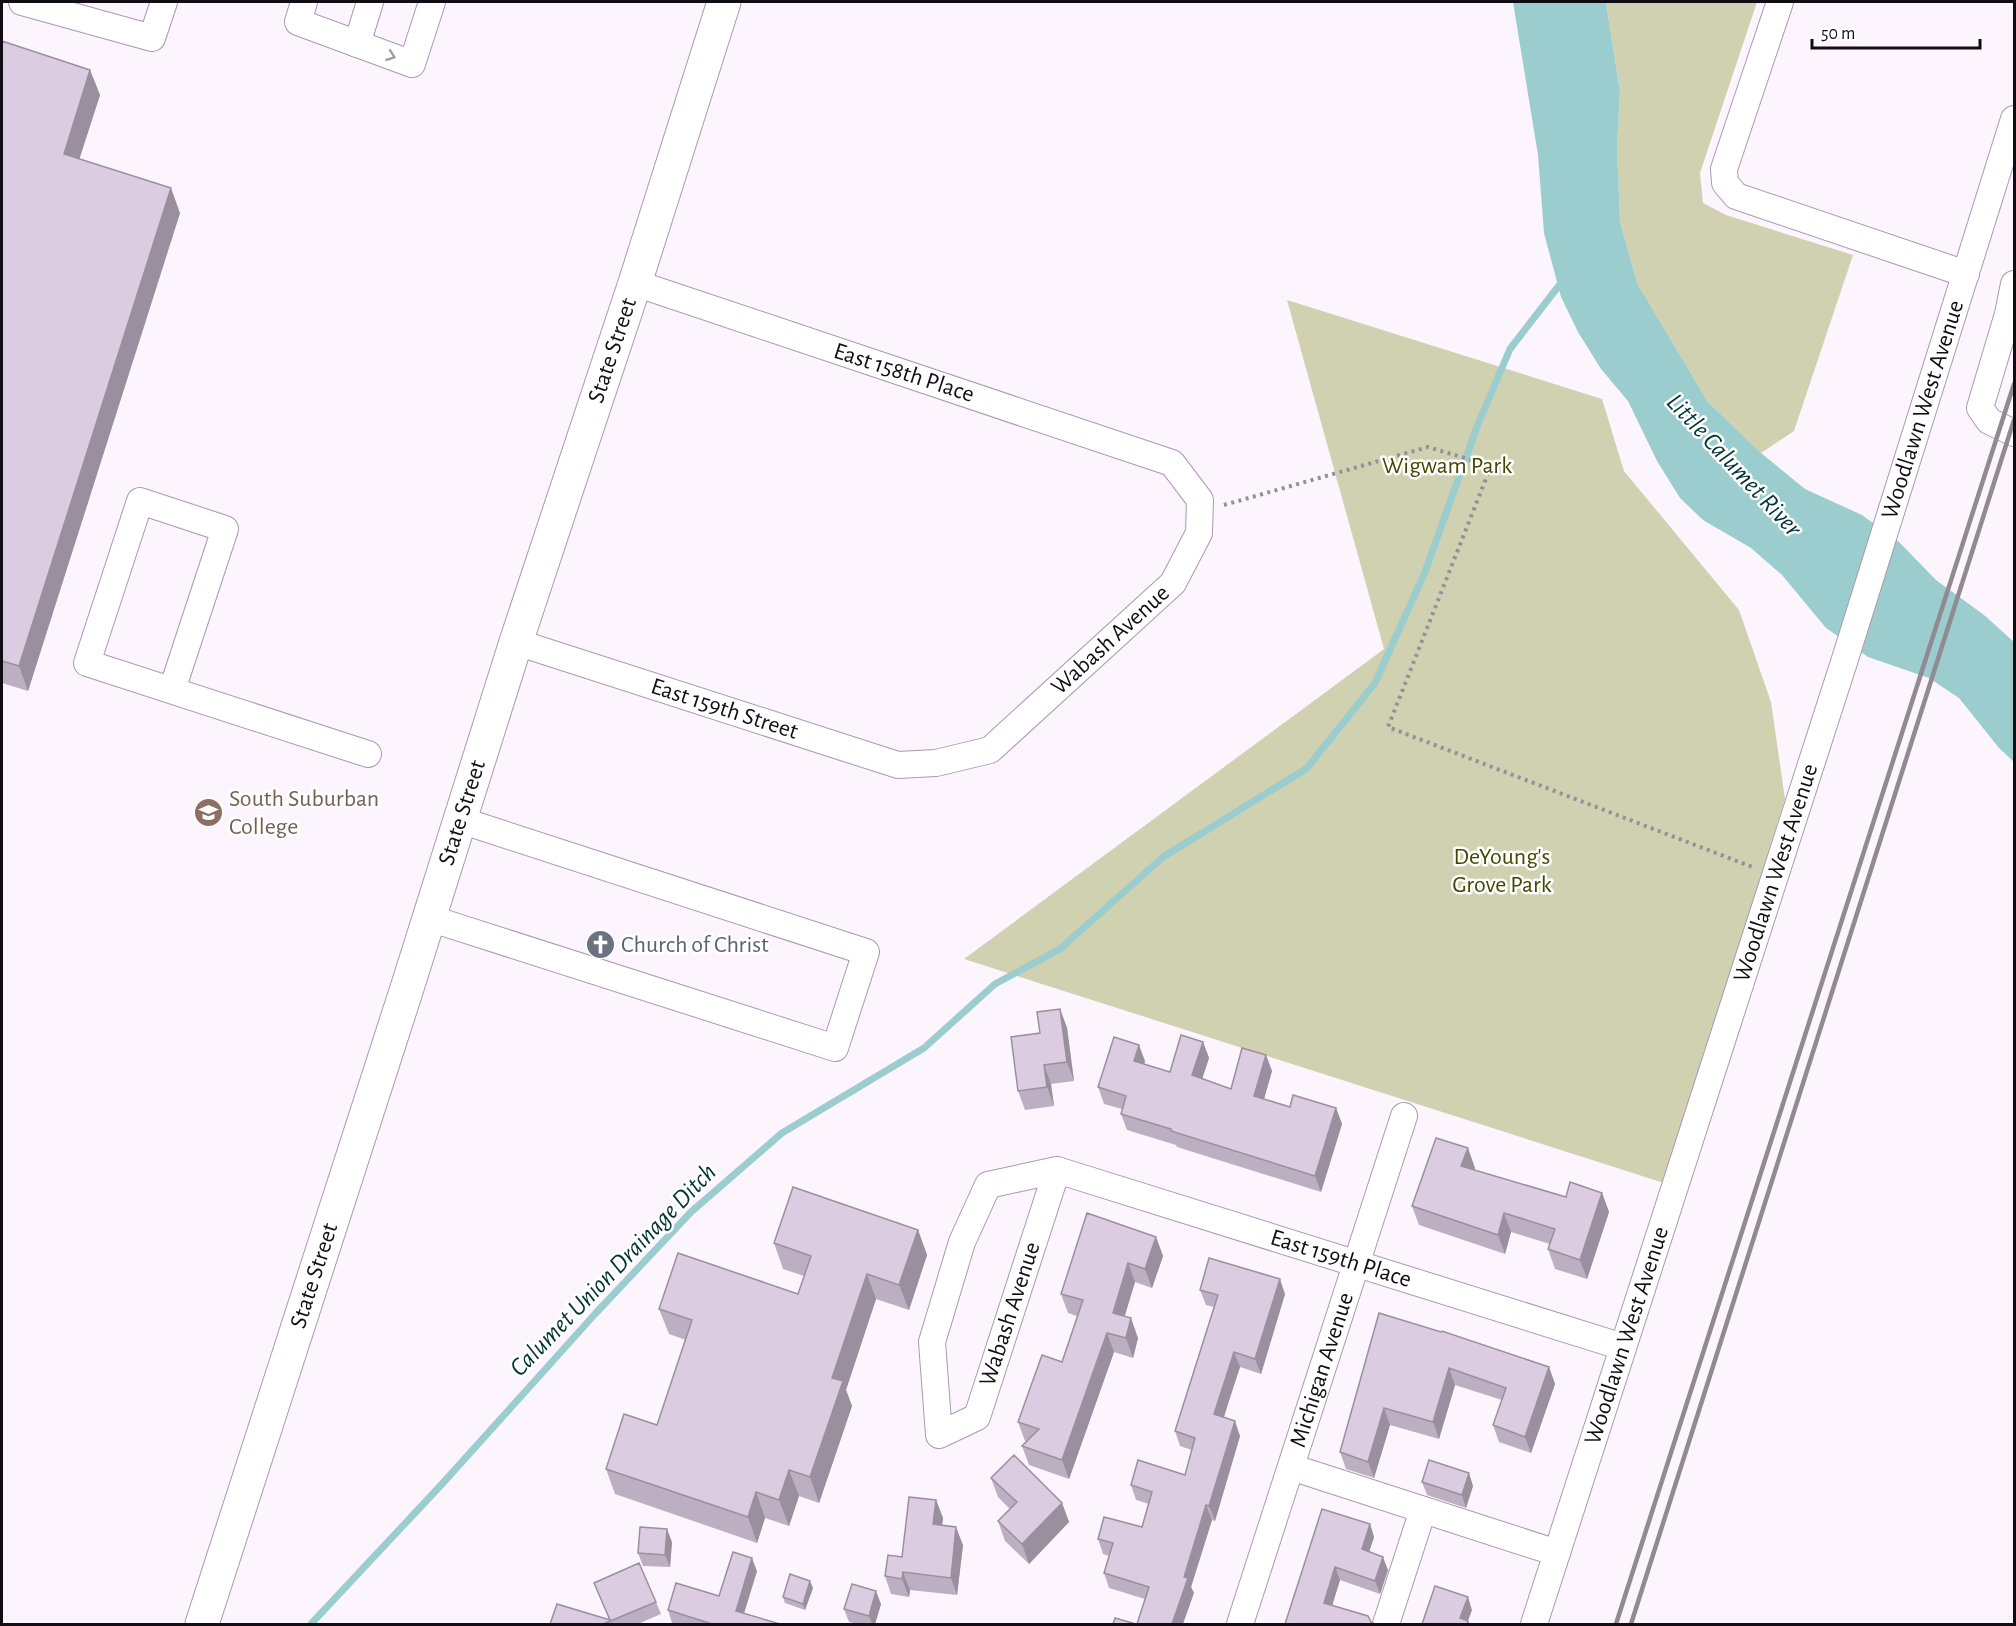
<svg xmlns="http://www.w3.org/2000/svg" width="2016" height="1626" font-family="'Alegreya Sans',sans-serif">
  <rect width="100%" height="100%" fill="#fcf5fe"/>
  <!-- green -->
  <path fill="#cfd1b1" d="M1606,2H1757L1700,173L1703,203L1726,215L1853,255L1794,431L1761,453L1708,402L1637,283L1620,221L1617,147L1620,92Z
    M1287,300L1602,399L1624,471L1739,610L1771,702L1785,799L1664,1183L964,959L1384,649Z"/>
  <!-- water -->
  <path fill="#9bccce" d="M1513,2H1606L1620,92L1617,147L1620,221L1637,283L1708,402L1761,453L1805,489L1862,515L1899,542L1936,580L1984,615L2014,642V762L1999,748L1959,698L1929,678L1868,657L1826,628L1782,575L1751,548L1703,520L1680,498L1657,461L1628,401L1601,369L1578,332L1561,297L1544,233L1538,155Z"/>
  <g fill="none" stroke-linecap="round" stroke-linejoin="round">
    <!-- stream -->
    <path stroke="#9bccce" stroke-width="7" d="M311,1624L442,1484L595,1314L691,1212L782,1133L924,1048L995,984L1060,949L1163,857L1306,769L1375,683L1425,572L1478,424L1510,349L1564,279"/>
    <defs>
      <g id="minor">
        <path d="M22,2L152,38L164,2"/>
        <path d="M304,2L298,22L412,64L432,2"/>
        <path d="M1780,2L1724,169L1725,183L1736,196L1966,274"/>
        <path d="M357,44L370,2"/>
        <path d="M2014,284L2008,314L1980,408L1989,421L2014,433"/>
        <path id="s1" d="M516,642L898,765L936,763L990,750L1173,583L1199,533L1200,500L1172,463L635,283"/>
        <path d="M172,690L225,529L140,501L87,663L368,754"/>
        <path d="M429,918L835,1048L866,952L460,820"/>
        <path id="s2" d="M1057,1170L977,1417L939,1435L932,1342L962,1242L988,1185L1057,1170L1623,1347"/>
        <path d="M1291,1467L1557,1553"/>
        <path id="s3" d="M1240,1624L1404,1116"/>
        <path d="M1386,1624L1423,1510"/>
        <path id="s4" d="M1534,1624L1845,659L2014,119"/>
      </g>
      <g id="major">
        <path id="s5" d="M202,1624L408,985L516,642L635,283L724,2"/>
      </g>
    </defs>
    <!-- minor casing -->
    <use href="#minor" stroke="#a89aae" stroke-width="28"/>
    <!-- major casing -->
    <use href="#major" stroke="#a89aae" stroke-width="35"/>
    <!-- path -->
    <path stroke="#958f97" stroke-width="4" stroke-dasharray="3 4.5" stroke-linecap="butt" d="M1224,505L1428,447L1491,466L1388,727L1755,868"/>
    <!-- minor -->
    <use href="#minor" stroke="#fff" stroke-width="26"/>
    <!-- major -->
    <use href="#major" stroke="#fff" stroke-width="33"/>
    <!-- rail -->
    <path stroke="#908a92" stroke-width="4.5" d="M1616,1624L2014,384
      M1631,1624L2014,420"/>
  </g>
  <!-- wall -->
  <path fill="#bdafc2" d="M2,41L90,70L100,95L79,159L180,213L28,691L2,683Z
    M1060,1009L1067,1028L1074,1081L1051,1084L1054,1106L1025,1110L1018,1091L1040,1033Z
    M1203,1042L1209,1058L1202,1079L1231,1089L1266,1055L1272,1071L1264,1099L1290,1107L1336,1108L1342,1124L1321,1192L1177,1147L1176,1145L1127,1130L1121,1114L1122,1109L1104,1104L1098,1087L1145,1061L1144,1064L1170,1072Z
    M1475,1168L1474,1170L1566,1197L1602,1193L1609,1212L1587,1279L1555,1269L1548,1249L1550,1244L1511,1232L1505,1254L1419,1225L1412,1206Z
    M918,1230L927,1255L909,1310L876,1299L846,1390L852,1406L819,1503L799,1496L789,1526L765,1518L757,1543L615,1494L606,1469L657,1425L686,1340L669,1334L659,1309L798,1294L804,1276L783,1269L774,1243Z
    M1156,1237L1163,1256L1152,1288L1135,1282L1124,1316L1138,1338L1133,1358L1114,1352L1069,1479L1029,1465L1022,1446L1026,1442L1025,1441L1018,1422L1062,1362L1077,1316L1068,1313L1061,1294Z
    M1200,1290L1285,1294L1261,1374L1240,1367L1231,1392L1224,1417L1240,1436L1215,1521L1212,1520L1191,1587L1194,1593L1145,1599L1109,1588L1104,1573L1109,1556L1103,1554L1098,1539L1142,1527L1149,1504L1136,1500L1131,1485L1185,1475L1192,1450L1180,1446L1175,1431L1214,1307L1206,1305Z
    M1379,1313L1549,1367L1555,1384L1531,1453L1499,1442L1493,1425L1502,1400L1455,1385L1439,1439L1390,1425L1374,1478L1346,1469L1340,1452Z
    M991,1478L1062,1503L1069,1522L1029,1564L1005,1541L998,1521L1010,1509L998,1497Z
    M1422,1482L1473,1486L1466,1508L1427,1495Z
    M936,1500L943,1518L942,1525L963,1545L957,1595L910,1590L909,1597L891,1594L885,1576L902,1557Z
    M1370,1524L1374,1537L1369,1552L1388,1570L1380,1594L1340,1580L1332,1605L1371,1622L1285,1624Z
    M672,1542L670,1567L643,1566L638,1553Z
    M757,1571L744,1613L780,1624H678L672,1623L668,1610L719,1596Z
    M594,1583L656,1602L661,1614L638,1624H550L609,1619Z
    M813,1588L805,1610L785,1603L783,1597Z
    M881,1604L875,1624H858L849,1622L844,1609Z"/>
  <!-- shaded-wall -->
  <path fill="#9a8f9e" d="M90,70L100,95L73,179L64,154Z
    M171,188L180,213L28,691L19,666Z
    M1060,1009L1067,1028L1074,1081L1067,1062Z
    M1203,1042L1209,1058L1198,1091L1192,1075Z
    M1139,1045L1145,1061L1140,1077L1134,1061Z
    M1266,1055L1272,1071L1260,1113L1254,1096Z
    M1044,1065L1051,1084L1054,1106L1047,1087Z
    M1336,1108L1342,1124L1321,1192L1315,1176Z
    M1468,1148L1475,1168L1468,1185L1461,1166Z
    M1602,1193L1609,1212L1587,1279L1580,1260Z
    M1504,1213L1511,1232L1505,1254L1498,1235Z
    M918,1230L927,1255L909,1310L899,1285Z
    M1156,1237L1163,1256L1152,1288L1145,1269Z
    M1128,1263L1135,1282L1120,1332L1113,1313Z
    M867,1274L876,1299L846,1390L852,1406L819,1503L810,1477L832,1378Z
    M1280,1279L1285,1294L1261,1374L1255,1359Z
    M1131,1318L1138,1338L1133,1358L1126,1338Z
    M1107,1333L1114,1352L1069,1479L1062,1460Z
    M1234,1352L1240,1367L1220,1429L1214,1414Z
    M1549,1367L1555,1384L1531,1453L1525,1437Z
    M1449,1368L1455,1385L1439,1439L1433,1422Z
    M1384,1408L1390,1425L1374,1478L1368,1462Z
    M1235,1421L1240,1436L1215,1521L1209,1506Z
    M789,1470L799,1496L789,1526L779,1500Z
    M1469,1473L1473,1486L1466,1508L1462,1495Z
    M756,1492L765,1518L757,1543L748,1517Z
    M936,1500L943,1518L940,1542L933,1524Z
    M1062,1503L1069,1522L1029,1564L1022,1544Z
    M1206,1505L1212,1520L1191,1587L1194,1593L1183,1624H1172L1184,1577Z
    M1370,1524L1374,1537L1366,1562L1362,1549Z
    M956,1527L963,1545L957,1595L951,1578Z
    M667,1529L672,1542L670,1567L665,1555Z
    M1383,1557L1388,1570L1380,1594L1375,1581Z
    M752,1558L757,1571L741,1623L736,1611Z
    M1335,1567L1340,1580L1329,1616L1324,1603Z
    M903,1572L910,1590L909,1597L902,1579Z
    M810,1581L813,1588L805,1610L803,1604Z
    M876,1591L881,1604L875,1624H872L869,1616Z
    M1468,1597L1472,1610L1468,1621L1470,1624H1462L1460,1618Z"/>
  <!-- building -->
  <path fill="#dccce2" stroke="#9a8f9e" stroke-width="1.5" d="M2,41L90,70L64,154L171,188L19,666L2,661Z
    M1060,1009L1067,1062L1044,1065L1047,1087L1018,1091L1011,1037L1040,1033L1037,1012Z
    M1181,1035L1203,1042L1192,1075L1231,1089L1242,1048L1266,1055L1254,1096L1290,1107L1293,1095L1336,1108L1315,1176L1171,1131V1129L1121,1114L1126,1096L1098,1087L1114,1037L1139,1045L1134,1061L1170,1072Z
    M1436,1138L1468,1148L1461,1166L1566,1197L1570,1182L1602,1193L1580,1260L1548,1249L1555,1229L1504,1213L1498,1235L1412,1206Z
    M793,1187L918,1230L899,1285L867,1274L832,1378L843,1381L810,1477L789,1470L779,1500L756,1492L748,1517L606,1469L624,1414L657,1425L692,1320L659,1309L678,1253L798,1294L811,1256L774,1243Z
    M1087,1213L1156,1237L1145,1269L1128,1263L1113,1313L1131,1318L1126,1338L1107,1333L1062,1460L1022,1446L1039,1429L1018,1422L1042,1355L1062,1362L1083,1300L1061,1294Z
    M1209,1258L1280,1279L1255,1359L1234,1352L1226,1377L1214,1414L1235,1421L1209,1506L1206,1505L1184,1577L1188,1578L1172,1624H1137L1149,1587L1104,1573L1113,1543L1098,1539L1104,1517L1142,1527L1152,1492L1131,1485L1138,1460L1185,1475L1195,1438L1175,1431L1218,1295L1200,1290Z
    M1379,1313L1441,1332L1442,1331L1549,1367L1525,1437L1493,1425L1506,1388L1449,1368L1433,1422L1384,1408L1368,1462L1340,1452Z
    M1014,1455L1062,1503L1022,1544L998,1521L1017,1502L991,1478Z
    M1429,1460L1469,1473L1462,1495L1422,1482Z
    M909,1497L936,1500L933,1524L956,1527L951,1578L903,1572L902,1579L885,1576L888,1555L902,1557Z
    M1322,1509L1370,1524L1362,1549L1383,1557L1375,1581L1335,1567L1324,1603L1368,1616L1371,1622L1375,1624H1285Z
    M640,1527L667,1529L665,1555L638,1553Z
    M733,1552L752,1558L736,1611L780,1624H712L668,1610L676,1583L719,1596Z
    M639,1563L656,1602L603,1624H550L557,1604L610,1620L594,1583Z
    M790,1574L810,1581L803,1604L783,1597Z
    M852,1584L876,1591L869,1616L844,1609Z
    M1435,1586L1468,1597L1460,1618L1468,1621L1467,1624H1422Z
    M1115,1618L1136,1624H1113Z"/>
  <!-- one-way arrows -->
  <defs><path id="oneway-chevron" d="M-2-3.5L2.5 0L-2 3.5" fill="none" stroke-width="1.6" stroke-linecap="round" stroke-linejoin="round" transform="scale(1.5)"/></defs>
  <use stroke="#a09ea1" href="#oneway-chevron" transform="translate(391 56) rotate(20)"/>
  <!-- icons -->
  <defs>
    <symbol id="university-disc" viewBox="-11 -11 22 22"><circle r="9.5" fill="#8d6e63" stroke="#fff"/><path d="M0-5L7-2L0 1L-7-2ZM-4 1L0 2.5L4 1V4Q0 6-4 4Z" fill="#fff"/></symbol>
    <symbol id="church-disc" viewBox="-11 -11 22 22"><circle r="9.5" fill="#6b7280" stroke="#fff"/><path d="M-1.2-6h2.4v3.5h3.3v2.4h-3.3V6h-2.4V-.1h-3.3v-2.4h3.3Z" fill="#fff"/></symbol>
  </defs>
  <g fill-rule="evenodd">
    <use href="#university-disc" x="192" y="796" width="33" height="33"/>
    <use href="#church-disc" x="584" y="928" width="33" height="33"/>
  </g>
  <g text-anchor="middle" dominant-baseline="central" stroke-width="5" stroke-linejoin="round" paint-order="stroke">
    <!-- street labels -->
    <g font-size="24" fill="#120d14" stroke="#fff">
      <text stroke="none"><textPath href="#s5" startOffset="1338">State Street</textPath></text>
      <text transform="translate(904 373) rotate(18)">East 158th Place</text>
      <text stroke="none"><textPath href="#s4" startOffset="1275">Woodlawn West Avenue</textPath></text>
      <text stroke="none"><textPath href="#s1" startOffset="658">Wabash Avenue</textPath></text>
      <text stroke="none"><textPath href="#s1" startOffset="219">East 159th Street</textPath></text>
      <text stroke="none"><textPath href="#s5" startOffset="852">State Street</textPath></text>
      <text stroke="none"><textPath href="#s4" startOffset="789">Woodlawn West Avenue</textPath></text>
      <text stroke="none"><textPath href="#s2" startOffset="930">East 159th Place</textPath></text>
      <text stroke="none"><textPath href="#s5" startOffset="366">State Street</textPath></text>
      <text transform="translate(1010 1314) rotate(-72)">Wabash Avenue</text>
      <text stroke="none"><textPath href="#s4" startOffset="303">Woodlawn West Avenue</textPath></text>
      <text stroke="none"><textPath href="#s3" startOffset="267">Michigan Avenue</textPath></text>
    </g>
    <!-- park labels -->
    <g font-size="24" fill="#464604" stroke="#fff">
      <text x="1447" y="466">Wigwam Park</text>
      <text x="1502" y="857">DeYoung's<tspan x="1502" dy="28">Grove Park</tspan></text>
    </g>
    <!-- education labels -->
    <g font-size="24" fill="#785e54" stroke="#fff" text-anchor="start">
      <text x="229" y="799">South Suburban<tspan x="229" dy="28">College</tspan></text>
    </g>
    <!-- worship labels -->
    <g font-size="24" fill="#5b616d" stroke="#fff" text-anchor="start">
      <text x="621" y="945">Church of Christ</text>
    </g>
    <!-- water labels -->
    <g font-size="26" font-style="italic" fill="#013335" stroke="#fff">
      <text transform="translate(1734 465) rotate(47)">Little Calumet River</text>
      <text transform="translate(613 1270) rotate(-46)">Calumet Union Drainage Ditch</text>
    </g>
  </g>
  <!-- border -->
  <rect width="2016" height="1626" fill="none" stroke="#120d14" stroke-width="6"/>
  <!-- scale -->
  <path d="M1812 39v9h168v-9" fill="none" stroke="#120d14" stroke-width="3"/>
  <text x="1821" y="39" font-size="18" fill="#120d14" stroke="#ffffff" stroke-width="4.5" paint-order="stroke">50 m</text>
</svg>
